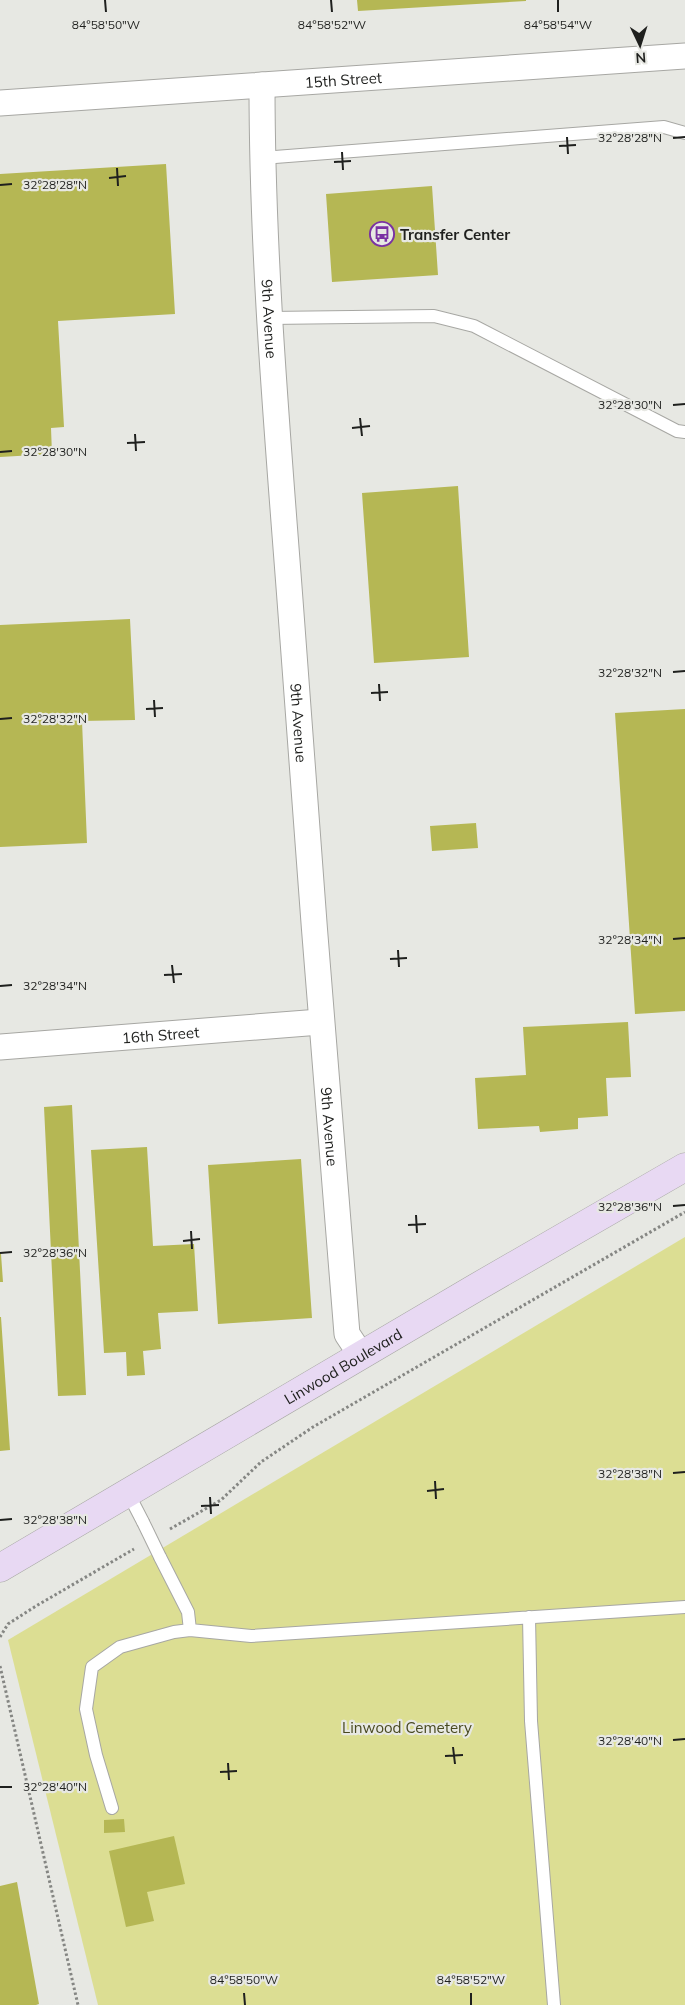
<svg xmlns="http://www.w3.org/2000/svg" width="685" height="2005" font-family="Mulish,sans-serif">
  <rect width="100%" height="100%" fill="#e7e8e3"/>
  <!-- green -->
  <path fill="#dcde93" d="M685,1237V2005H98L8,1640Z"/>
  <!-- building -->
  <path fill="#b5b754" d="M357,0H526V1L358,11Z
    M166,164L175,314L58,321L64,427L51,428L52,454L0,457V174Z
    M432,186L438,275L332,282L326,194Z
    M458,486L469,657L374,663L362,493Z
    M130,619L135,720L82,721L87,843L0,847V625Z
    M685,709V1011L635,1014L615,713Z
    M476,823L478,848L432,851L430,826Z
    M628,1022L631,1077L606,1078L608,1116L578,1118V1129L540,1132L539,1126L478,1129L475,1078L526,1075L523,1027Z
    M72,1105L86,1395L58,1396L44,1107Z
    M147,1147L153,1246L194,1244L198,1311L158,1313L161,1349L143,1351L145,1375L127,1376L126,1352L104,1353L91,1150Z
    M301,1159L312,1318L218,1324L208,1165Z
    M0,1254H1L3,1282H0Z
    M0,1317H1L10,1450L0,1451Z
    M124,1819L125,1832L104,1833V1820Z
    M174,1836L185,1884L147,1892L154,1921L126,1927L109,1851Z
    M17,1882L39,2004L36,2005H0V1886Z"/>
  <g fill="none" stroke-linecap="round" stroke-linejoin="round">
    <defs>
      <path id="lane" d="M262,158L664,127L685,133
        M269,318L434,316L474,326L677,431L685,432
        M128,1493L143,1522
        M160,1557L188,1612L190,1630L251,1636L685,1607
        M529,1617L531,1721L554,2005
        M112,1808L96,1755L86,1709L92,1667L120,1647L174,1632L190,1630"/>
      <g id="street">
        <path id="s1" d="M262,85C262,257 277,428 290,600C308,845 326,1089 347,1334L361,1355"/>
        <path id="s2" d="M0,103L685,56"/>
        <path id="s3" d="M0,1047L320,1022"/>
      </g>
      <g id="secondary">
        <path id="s4" d="M0,1568L477,1287L685,1167"/>
      </g>
    </defs>
    <!-- lane casing -->
    <use href="#lane" stroke="#a7a7a3" stroke-width="14"/>
    <!-- street casing -->
    <use href="#street" stroke="#a7a7a3" stroke-width="27"/>
    <!-- secondary casing -->
    <use href="#secondary" stroke="#a7a7a3" stroke-width="29"/>
    <!-- path -->
    <path stroke="#858683" stroke-width="3" stroke-dasharray="2.5 2.5" stroke-linecap="butt" d="M170,1529L221,1500L261,1462L313,1427L685,1212
      M0,1637L8,1624L36,1606L134,1549
      M0,1666L78,2005"/>
    <!-- lane -->
    <use href="#lane" stroke="#fff" stroke-width="12"/>
    <!-- street -->
    <use href="#street" stroke="#fff" stroke-width="25"/>
    <!-- secondary -->
    <use href="#secondary" stroke="#e8d9f3" stroke-width="28"/>
    <defs>
      <path id="lane-bridge" d="M143,1522L160,1557"/>
    </defs>
    <!-- lane-bridge casing -->
    <use href="#lane-bridge" stroke="#a7a7a3" stroke-width="14" stroke-linecap="butt"/>
    <!-- lane-bridge -->
    <use href="#lane-bridge" stroke="#fff" stroke-width="12"/>
  </g>
  <!-- ticks -->
  <path fill="none" stroke="#1f201e" stroke-width="2" d="M105,0L106,12M331,0L332,12M558,0V12M567,137L568,154M673,138L685,137M559,146L576,145M342,152L343,170M334,162L351,161M117,168L118,186M109,178L126,176M0,185L12,184M673,405L685,404M360,418L362,436M352,428L370,426M135,434L136,451M127,443L145,442M0,452L12,451M673,672L685,671M379,684L380,701M371,693L388,692M154,700L155,717M146,709L163,708M0,719L12,718M673,939L685,938M398,950L399,967M390,959L407,958M172,965L174,983M164,975L182,974M0,986L12,985M673,1206L685,1205M416,1215L417,1233M408,1225L426,1224M191,1231L192,1249M183,1241L200,1239M0,1253L12,1252M673,1473L685,1472M435,1481L436,1499M427,1491L444,1489M210,1497L211,1514M201,1506L219,1505M0,1520L12,1519M673,1740L685,1739M453,1747L455,1764M445,1756L463,1755M228,1763L229,1780M220,1772L237,1771M0,1787H12M244,1993L245,2005M471,1993V2005"/>
  <!-- icons -->
  <defs>
    <symbol id="bus-ring" viewBox="-11 -11 22 22"><circle r="9.5" fill="#e7e8e3" stroke="#7a31a3" stroke-width="1.5"/><path d="M-5-6H5V4H4V6H2V4H-2V6H-4V4H-5ZM-3.5-4V0h7V-4ZM-3.5 1.2v1.5H-2V1.2ZM2 1.2v1.5H3.5V1.2Z" fill="#7a31a3"/></symbol>
  </defs>
  <g fill-rule="evenodd">
    <use href="#bus-ring" x="368" y="220" width="28" height="28"/>
  </g>
  <g text-anchor="middle" dominant-baseline="central" stroke-width="4.5" stroke-linejoin="round" paint-order="stroke">
    <!-- street labels -->
    <g font-size="15" fill="#1f201e" stroke="#e7e8e3">
      <text stroke="none"><textPath href="#s2" startOffset="344">15th Street</textPath></text>
      <text stroke="none"><textPath href="#s1" startOffset="234">9th Avenue</textPath></text>
      <text stroke="none"><textPath href="#s1" startOffset="639">9th Avenue</textPath></text>
      <text stroke="none"><textPath href="#s3" startOffset="161">16th Street</textPath></text>
      <text stroke="none"><textPath href="#s1" startOffset="1044">9th Avenue</textPath></text>
      <text stroke="none"><textPath href="#s4" startOffset="398">Linwood Boulevard</textPath></text>
    </g>
    <!-- poi labels -->
    <g font-size="15" font-weight="bold" fill="#1f201e" stroke="#e7e8e3" text-anchor="start">
      <text x="400" y="234">Transfer Center</text>
    </g>
    <!-- park labels -->
    <g font-size="15" fill="#484920" stroke="#e7e8e3">
      <text x="407" y="1727">Linwood Cemetery</text>
    </g>
  </g>
  <g font-size="12" text-anchor="middle" fill="#1f201e" stroke="#e7e8e3" stroke-width="4.5" stroke-linejoin="round" paint-order="stroke">
    <text x="106" y="29">84°58'50"W</text>
    <text x="332" y="29">84°58'52"W</text>
    <text x="558" y="29">84°58'54"W</text>
    <text x="630" y="142">32°28'28"N</text>
    <text x="55" y="189">32°28'28"N</text>
    <text x="630" y="409">32°28'30"N</text>
    <text x="55" y="456">32°28'30"N</text>
    <text x="630" y="677">32°28'32"N</text>
    <text x="55" y="723">32°28'32"N</text>
    <text x="630" y="944">32°28'34"N</text>
    <text x="55" y="990">32°28'34"N</text>
    <text x="630" y="1211">32°28'36"N</text>
    <text x="55" y="1257">32°28'36"N</text>
    <text x="630" y="1478">32°28'38"N</text>
    <text x="55" y="1524">32°28'38"N</text>
    <text x="630" y="1745">32°28'40"N</text>
    <text x="55" y="1791">32°28'40"N</text>
    <text x="244" y="1984">84°58'50"W</text>
    <text x="471" y="1984">84°58'52"W</text>
  </g>
  <!-- north arrow -->
  <g transform="translate(640 45) rotate(176)" stroke="#e7e8e3" stroke-width="4" paint-order="stroke">
  <path d="M0-4L9 19L0 12L-9 19Z" fill="#1f201e"/>
  <text y="-8" font-size="14" font-weight="bold" text-anchor="middle" fill="#1f201e">N</text>
  </g>
</svg>
